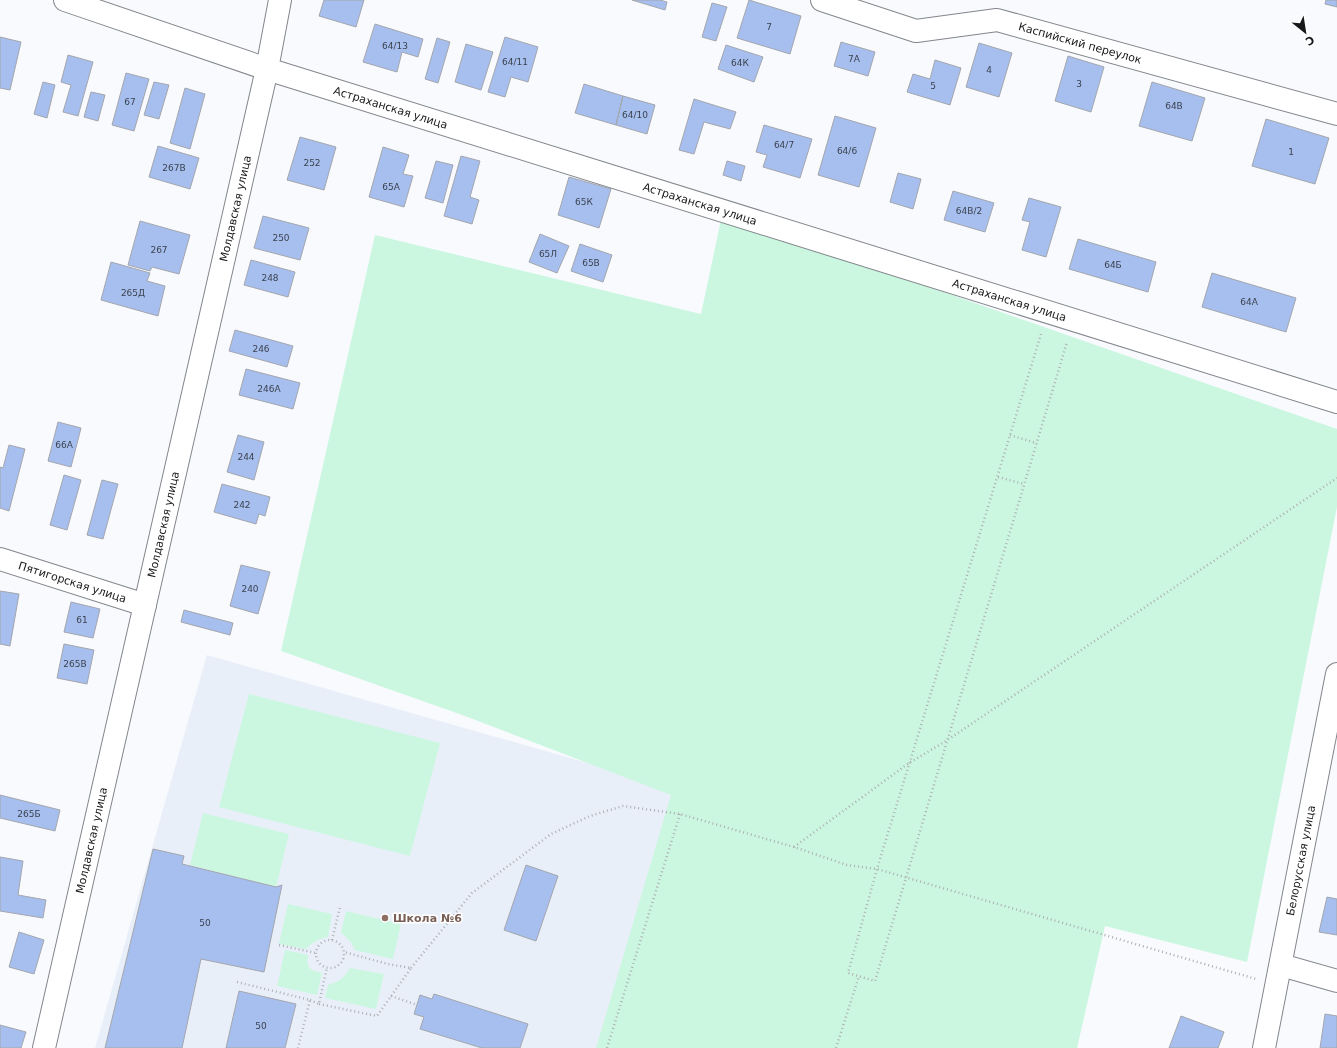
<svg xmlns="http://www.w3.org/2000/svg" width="1337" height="1048" font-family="'DejaVu Sans',sans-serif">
  <rect width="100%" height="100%" fill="#f8fafe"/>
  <!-- built -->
  <path fill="#e9eff9" d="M207,655L676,788L601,1048H95Z"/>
  <!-- green -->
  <path fill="#cbf7e1" d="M722,215L1337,429V507L1247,962L1105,926L1077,1048H596L671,795L465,716L281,651L375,235L701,314Z
    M249,694L440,743L410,856L219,807Z
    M203,813L289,834L276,887L190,865Z
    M288,904L332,914L328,937C318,939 313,942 306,949L279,944Z
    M346,911L401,924L393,959L355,950C352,943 348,938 341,933Z
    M285,950L308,955C306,969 310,970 322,973L317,995L277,986Z
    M350,968L384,974L376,1009L325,998L328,985C339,982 344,978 350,968Z"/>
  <!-- building -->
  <path fill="#a7bfee" stroke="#a3a6ad" d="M324,0H364L356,27L319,16Z
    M632,0H660L667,2L665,10Z
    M749,0L801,16L790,54L737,38Z
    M1326,0H1337V7L1325,4Z
    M712,3L727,7L716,41L702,37Z
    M375,24L423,39L418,57L402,52L397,72L363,62Z
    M0,37L21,42L10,90L0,88Z
    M505,37L538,47L528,82L511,77L505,97L488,92Z
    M437,38L450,42L438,83L425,79Z
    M841,42L875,52L868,76L834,66Z
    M979,43L1012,53L999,97L966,87Z
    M466,44L493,52L481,90L455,82Z
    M726,45L763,57L754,82L718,69Z
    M68,55L93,62L78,116L63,112L71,85L61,82Z
    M1068,56L1104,67L1091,112L1055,101Z
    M935,60L961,68L950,105L907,92L913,74L930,79Z
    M126,73L149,79L134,131L112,125Z
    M43,82L55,85L47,118L34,114Z
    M154,82L169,85L159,119L144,115Z
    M1152,82L1205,98L1192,141L1139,126Z
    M584,84L623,96L616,125L575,113Z
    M185,88L205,94L190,149L170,143Z
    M91,92L105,95L98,121L84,117Z
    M623,96L655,105L647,134L616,125Z
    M694,99L736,112L730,129L704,122L694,154L679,150Z
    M835,116L876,128L859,187L818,175Z
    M1266,119L1329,138L1315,184L1252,166Z
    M764,125L812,139L800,178L763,167L767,155L756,152Z
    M300,137L336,147L324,190L287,180Z
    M158,146L199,158L190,189L149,177Z
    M383,147L409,155L403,174L413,176L404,207L369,197Z
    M461,156L480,161L470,197L479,200L472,224L444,216Z
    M436,161L453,165L443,203L425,198Z
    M727,161L745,166L741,181L723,175Z
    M898,173L921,179L913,209L890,202Z
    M569,177L611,189L599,228L558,215Z
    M953,191L994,203L985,232L944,220Z
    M1029,198L1061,207L1046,257L1022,250L1030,222L1022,220Z
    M263,216L309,228L300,260L254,248Z
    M140,221L190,235L179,274L152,267L150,271L128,265Z
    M540,234L569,246L557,273L529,262Z
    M1078,239L1156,262L1148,292L1069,269Z
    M580,244L612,255L603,282L571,271Z
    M251,260L295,272L288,297L244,285Z
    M111,262L150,273L147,281L165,286L158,316L101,300Z
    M1212,273L1296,298L1286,332L1202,307Z
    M235,330L293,346L287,367L229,351Z
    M246,369L300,383L293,409L239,395Z
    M58,422L81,428L71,467L48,461Z
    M238,435L264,442L254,480L227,472Z
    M9,445L25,449L9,511L0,508V467L3,468Z
    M64,475L81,480L67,530L50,525Z
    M102,480L118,484L103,539L87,535Z
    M222,484L270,497L265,516L259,514L256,524L214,512Z
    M241,565L270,572L258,614L230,606Z
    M0,591L19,594L10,646L0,644Z
    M71,602L100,609L93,638L64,632Z
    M184,610L233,623L230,635L181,622Z
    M64,644L94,650L87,684L57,678Z
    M0,795L60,810L55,831L0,818Z
    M153,849L184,856L182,864L276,887L282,885L264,972L201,959L182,1048H105Z
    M0,857L23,861L18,895L46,900L43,918L0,911Z
    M526,865L558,876L536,941L504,930Z
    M1327,897L1337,899V935L1319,932Z
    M19,932L44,940L34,974L9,967Z
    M239,991L296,1004L285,1048H226Z
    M434,994L528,1024L520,1048H482L420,1029L424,1017L414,1014L420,995L432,999Z
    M1325,1014L1337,1016V1048H1320Z
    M1181,1016L1224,1032L1218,1048H1169Z
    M0,1025L26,1032L21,1048H0Z"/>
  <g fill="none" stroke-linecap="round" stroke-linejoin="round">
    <defs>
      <g id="street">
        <path id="s1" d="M65,0L267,69L1337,402"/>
        <path id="s2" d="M822,0L916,31L997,20L1337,114"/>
        <path id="s3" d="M0,559L145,605"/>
        <path d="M1281,965L1337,981"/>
        <path id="s4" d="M44,1048L267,69L280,0"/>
        <path id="s5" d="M1264,1048L1337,674"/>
      </g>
    </defs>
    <!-- street casing -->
    <use href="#street" stroke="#83868c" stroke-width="24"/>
    <!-- path -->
    <path stroke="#aeafb3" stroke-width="2.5" stroke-dasharray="1 3" stroke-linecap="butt" d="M1041,334L877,869L848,973L875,981L1067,342
      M1010,435L1036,443
      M998,477L1024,484
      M794,847L909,763L946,741L1337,478
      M332,940L340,907
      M316 954a14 14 0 1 1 28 0a14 14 0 1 1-28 0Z
      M279,945L316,953
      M411,968L472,893L551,834L590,816L623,806L680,814L794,847L847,865L877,869L1256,979
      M237,982L310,1000L298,1048
      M391,996L417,1005
      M310,1000L319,1004L327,967
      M319,1004L377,1016L411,968L388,964L344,952
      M607,1048L680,814
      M836,1048L859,976"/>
    <!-- street -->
    <use href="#street" stroke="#fff" stroke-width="22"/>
  </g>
  <!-- markers -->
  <circle fill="#8d6e63" stroke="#fff" stroke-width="1.5" cx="385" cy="918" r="4"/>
  <g text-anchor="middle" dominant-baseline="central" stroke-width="3" stroke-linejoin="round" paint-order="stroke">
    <!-- number labels -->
    <g font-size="9" fill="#3b424f">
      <text x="769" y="27">7</text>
      <text x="395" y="46">64/13</text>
      <text x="854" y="59">7А</text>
      <text x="515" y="62">64/11</text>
      <text x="740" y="63">64К</text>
      <text x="989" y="70">4</text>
      <text x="1079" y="84">3</text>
      <text x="933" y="86">5</text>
      <text x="130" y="102">67</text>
      <text x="1174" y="106">64В</text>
      <text x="635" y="115">64/10</text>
      <text x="784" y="145">64/7</text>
      <text x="847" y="151">64/6</text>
      <text x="1291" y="152">1</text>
      <text x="312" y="163">252</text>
      <text x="174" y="168">267В</text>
      <text x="391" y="187">65А</text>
      <text x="584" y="202">65К</text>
      <text x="969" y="211">64В/2</text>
      <text x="281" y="238">250</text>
      <text x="159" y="250">267</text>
      <text x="548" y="254">65Л</text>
      <text x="591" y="263">65В</text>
      <text x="1113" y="265">64Б</text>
      <text x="270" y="278">248</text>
      <text x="133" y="293">265Д</text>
      <text x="1249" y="302">64А</text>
      <text x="261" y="349">246</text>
      <text x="269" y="389">246А</text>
      <text x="64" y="445">66А</text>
      <text x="246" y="457">244</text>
      <text x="242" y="505">242</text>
      <text x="250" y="589">240</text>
      <text x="82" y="620">61</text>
      <text x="75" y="664">265В</text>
      <text x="29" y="814">265Б</text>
      <text x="205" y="923">50</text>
      <text x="261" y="1026">50</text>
    </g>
    <!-- street labels -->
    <g font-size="11" fill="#17181a" stroke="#fff">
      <text stroke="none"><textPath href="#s2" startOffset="267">Каспийский переулок</textPath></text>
      <text stroke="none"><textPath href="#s1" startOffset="343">Астраханская улица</textPath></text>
      <text stroke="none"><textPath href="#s1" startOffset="667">Астраханская улица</textPath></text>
      <text stroke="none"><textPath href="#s4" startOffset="861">Молдавская улица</textPath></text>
      <text stroke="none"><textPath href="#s1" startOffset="991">Астраханская улица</textPath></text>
      <text stroke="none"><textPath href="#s4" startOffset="537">Молдавская улица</textPath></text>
      <text stroke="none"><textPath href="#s3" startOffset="76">Пятигорская улица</textPath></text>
      <text stroke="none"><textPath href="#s4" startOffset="213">Молдавская улица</textPath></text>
      <text stroke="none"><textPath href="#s5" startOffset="191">Белорусская улица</textPath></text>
    </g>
    <!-- education labels -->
    <g font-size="11" font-weight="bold" fill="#785e54" stroke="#fff" text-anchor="start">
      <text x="393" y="918">Школа №6</text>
    </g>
  </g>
  <!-- north arrow -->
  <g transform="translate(1305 32) rotate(150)" stroke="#ffffff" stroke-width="3" paint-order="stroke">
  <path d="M0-3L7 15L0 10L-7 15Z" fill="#17181a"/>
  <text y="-6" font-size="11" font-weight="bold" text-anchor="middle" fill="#17181a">С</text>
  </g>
</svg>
